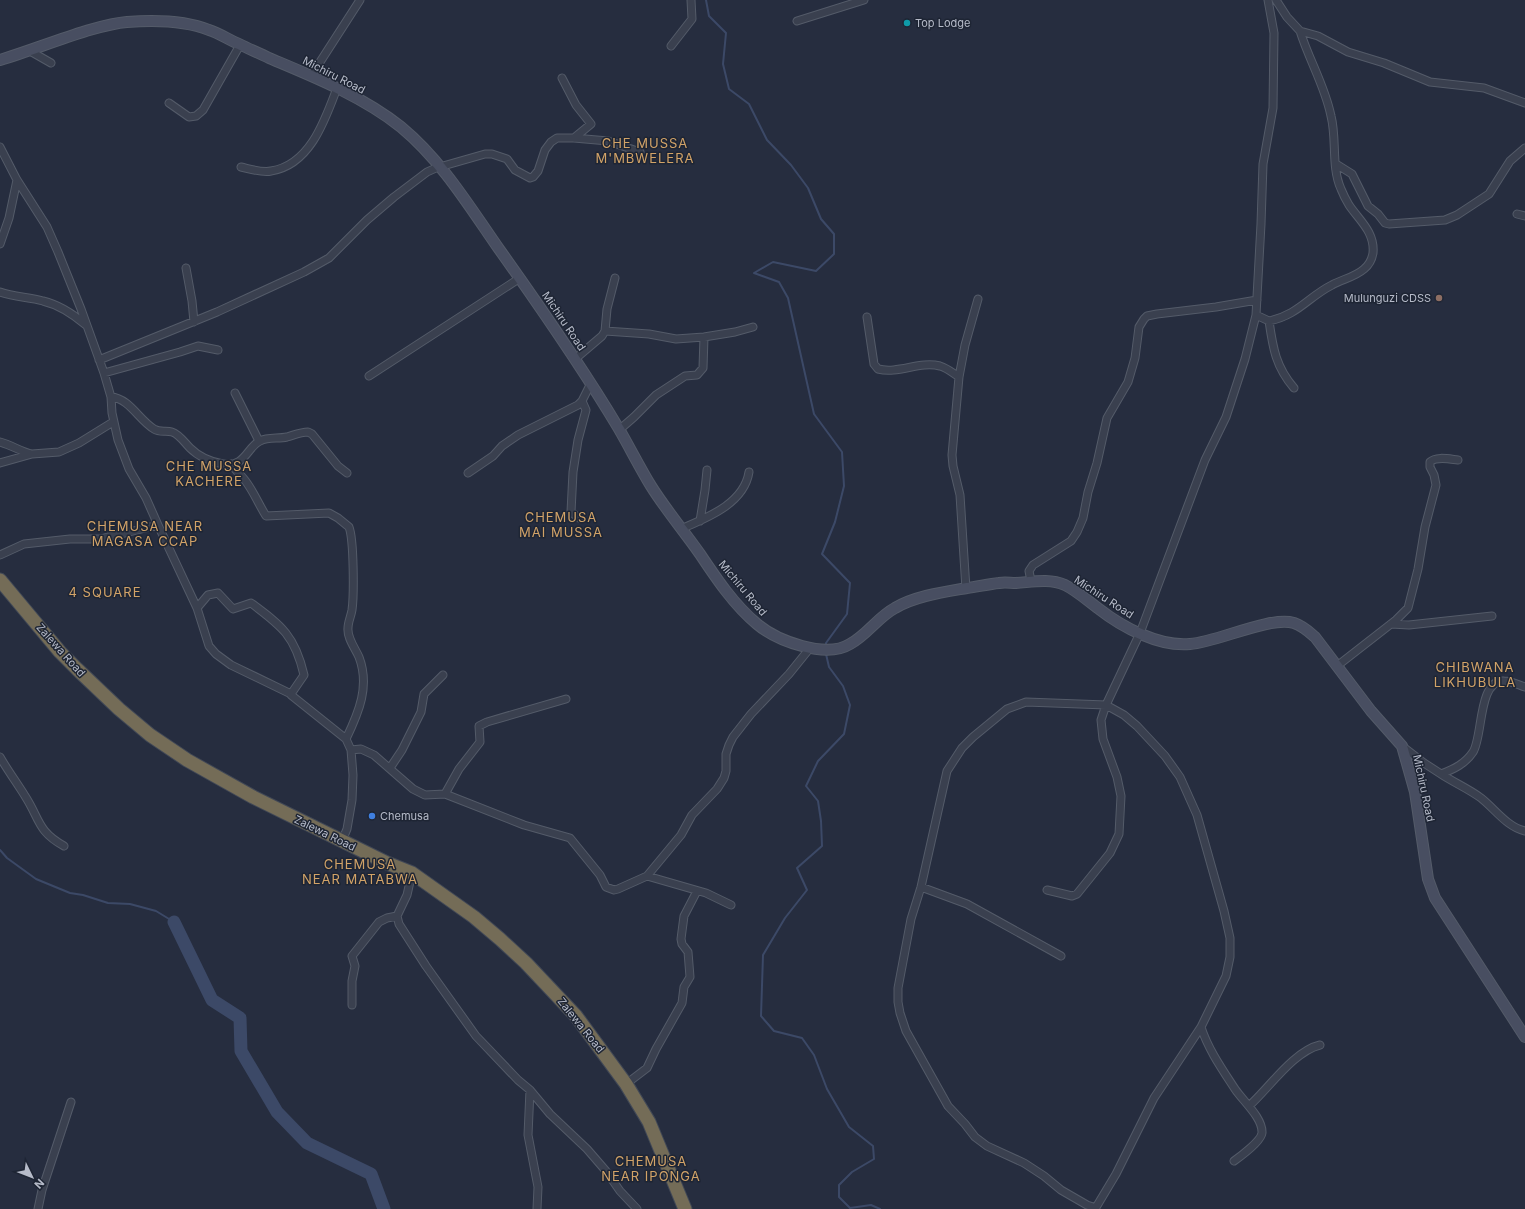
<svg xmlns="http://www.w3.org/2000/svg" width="1525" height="1209" font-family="Inter,sans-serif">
  <rect width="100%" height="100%" fill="#262d3f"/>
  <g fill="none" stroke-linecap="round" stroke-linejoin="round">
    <!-- stream -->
    <path stroke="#3c4967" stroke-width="2" d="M706,0L709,16L726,33L723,64L729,89L749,104L767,140L791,165L808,188L821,219L834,234V254L816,271L773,262L754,273L779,282L788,298L814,414L842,452L844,486L835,522L822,554L850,583L847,614L826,643V647
      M826,654L829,667L843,686L850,705L844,734L818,761L806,786L818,801L821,821L822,846L797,868L807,890L785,918L763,955L761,1016L774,1031L802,1038L814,1055L827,1089L849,1127L873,1146L874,1159L852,1172L839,1185V1197L850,1208L871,1205L880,1209
      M0,850L7,858L36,879L70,893L83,895L108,903L130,904L156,911L174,922"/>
    <!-- river -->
    <path stroke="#3c4967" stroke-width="13" d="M174,922L212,1000L240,1018L241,1051L277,1112L307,1143L371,1174L384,1209"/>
    <defs>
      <path id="street" d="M1276,0L1287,17L1300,31L1318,36L1348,52L1384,63L1430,82L1484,88L1525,103
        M797,21L864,0
        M671,46L692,19L691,0
        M30,51L51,63
        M311,76L360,0
        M562,78L576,105L591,124L574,138
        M169,103L189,117L196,116L203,110L240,45
        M0,147L17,180L47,227L58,252L81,309L104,373L111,397L112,413L118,440L129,469L146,498L158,525L197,608L209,646L216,654L231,665L291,694V695L346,739L351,750L353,775L352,800L347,829L342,841
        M1336,164L1352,174L1368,206L1378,214L1385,223L1389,224L1445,220L1457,215L1489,194L1510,161L1525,148
        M241,167C250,169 262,173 271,171C310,165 325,120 337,88
        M1517,214L1525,216
        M0,244L9,218L17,180
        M186,268L192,301L194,322
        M0,292C13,297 29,297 43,301C60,305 73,314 86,325
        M1256,315L1269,321C1273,349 1276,367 1294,388
        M867,317L874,364L878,369C899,374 919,361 940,366C947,368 953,373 959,377
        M1269,321C1298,315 1308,297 1332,285C1343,279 1355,277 1364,269C1369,265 1372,259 1373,253C1375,232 1359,220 1349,205C1346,200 1343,194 1341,189C1331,167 1337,139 1331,116C1325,86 1309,60 1300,31
        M605,331L649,334L676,339L704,337L735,332L753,327
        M575,359L602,336L605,331L607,309L615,278
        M99,360L217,312L304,272L329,258L367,220L394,197L427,172L436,168L485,154H492L507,159L515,170L530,178L533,177L538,171L545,150L551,142L557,138H574L608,141L640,152
        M104,373L180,352L198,346L218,350
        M369,376L520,278
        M235,393L259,441
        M111,397C129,398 139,420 154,429C160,433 166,430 172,432C179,434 185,443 190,448C198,456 211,462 223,464C245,468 247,447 260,441C268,437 278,439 287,437C294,435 301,432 308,432L312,434L338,466L347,473
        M619,430L634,417L656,395L685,376L697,375L703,368L704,337
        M0,442C11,445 20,451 31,454
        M0,463L32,454L59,452L79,443L113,422
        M231,464C235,470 240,474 244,479C253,490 258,503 266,516L329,513L338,518L349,527C354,540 354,596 352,610C351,616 348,622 348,628C347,638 355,648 359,657C370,686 359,712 346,739
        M468,473L493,456L502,446L518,435L578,405L582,401L591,383
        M579,518L571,512L573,472L578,440L586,410L582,401
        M700,521L705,490L707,470
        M681,529C706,518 744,504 749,472
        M0,555L24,544L70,539H100L158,525
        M1031,581L1029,571L1033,565L1071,541L1077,532L1083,518L1088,492L1097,463L1107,418L1128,382L1135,358L1139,327L1144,319L1147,316L1157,314L1216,307L1257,300
        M966,589L960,495L953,466L952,455L959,377L965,345L978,299
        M197,608L208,595L218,593L233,609L251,603C282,626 295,636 304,675L291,694
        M1391,624L1409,625L1492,616
        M1337,666L1396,620L1408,608L1418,569L1425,527L1436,485L1434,475L1430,467V462C1436,456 1449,459 1458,460
        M1402,746L1424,763L1441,774C1454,769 1465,764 1473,752C1483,737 1478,679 1504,681C1511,681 1519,685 1525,687
        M351,750L361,749L374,755L413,789L425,795L445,794L524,825L570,838L600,875L606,887L614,890L618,889L647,876L681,835L692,815L717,789L724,778L726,771V754L729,745L733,737L751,714L789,674L810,648
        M0,757C8,771 17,783 25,796C40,819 37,831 64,846
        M390,768L402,750L421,712L424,694L443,675
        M1441,774C1453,782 1469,789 1481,798C1495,809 1507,827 1525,831
        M445,794L459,769L480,742L479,726L487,722L566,699
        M412,873L407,895L397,916L399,924L426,966L476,1036L518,1080L530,1090L550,1114L587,1149L606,1171L620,1191L637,1209
        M647,876L706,893L731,905
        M921,887L967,904L1061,956
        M1047,890L1072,896L1077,894L1110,853L1119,834L1121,796L1117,777L1103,739L1101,720L1106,705L1140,633L1205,460L1226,417L1245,359L1256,315L1261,224L1263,164L1273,108L1274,33L1268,0
        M352,1005V981L355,966L352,956L379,922L387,918L397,916
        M1201,1027C1208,1049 1222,1069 1235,1089C1243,1101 1263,1118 1262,1133C1261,1141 1241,1156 1234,1161
        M626,1084L647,1068L656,1049L682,1003L684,987L690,977L688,952L682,944L681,939L684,916L697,891
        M530,1090L528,1135L538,1187L537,1209
        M1249,1106C1269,1088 1294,1051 1320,1045
        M38,1209L42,1190L71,1102
        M1095,1209L1116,1174L1154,1098L1201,1027L1226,976L1230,957V938L1224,911L1197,815L1180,777L1165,756L1137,726L1124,715L1106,705L1026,702L1007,709L973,737L962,748L947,771L921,887L911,919L898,988V1002L900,1013L906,1031L948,1106L965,1124L975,1137L987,1146L1024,1163L1044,1176L1061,1190L1087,1205L1096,1208"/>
      <path id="secondary" d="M0,60C29,51 57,40 86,31C100,27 113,23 127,22C153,20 184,20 209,30C219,33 229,40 239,44C249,49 259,53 269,58C314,77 362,96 401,127C442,161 469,206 499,249C541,308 582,367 619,429C630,448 640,468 651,486C666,510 684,531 700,554C716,578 734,605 757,624C777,641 826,659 850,644C867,635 878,617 895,608C915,596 944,592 967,588C977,587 988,584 999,583C1005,582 1010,583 1016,583C1032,582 1049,578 1065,585C1077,591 1088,601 1099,609C1122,627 1159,647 1190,644C1218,642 1269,616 1294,623C1303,626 1308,631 1315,637L1371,711L1402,746L1415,792L1428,879L1435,898L1525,1037"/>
      <path id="highway" d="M0,580L60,652L77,669L119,709L150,735L187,760L253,797L387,863L412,873L474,917L500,939L526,963L576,1016L626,1084L649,1122L685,1209"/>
    </defs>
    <!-- street casing -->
    <use href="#street" stroke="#545b69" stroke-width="9"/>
    <!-- secondary casing -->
    <use href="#secondary" stroke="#545b69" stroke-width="12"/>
    <!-- highway casing -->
    <use href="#highway" stroke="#414856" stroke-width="15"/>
    <!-- street -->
    <use href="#street" stroke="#3a404f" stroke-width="7"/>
    <!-- secondary -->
    <use href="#secondary" stroke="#484e61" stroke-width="10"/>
    <!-- highway -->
    <use href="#highway" stroke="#746c57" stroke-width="13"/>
  </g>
  <!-- markers -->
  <circle fill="#0f9aa8" stroke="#1e2534" stroke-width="1.5" cx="907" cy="23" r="4"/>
  <circle fill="#8d6e63" stroke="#1e2534" stroke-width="1.5" cx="1439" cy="298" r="4"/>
  <circle fill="#3f7fe0" stroke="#1e2534" stroke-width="1.5" cx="372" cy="816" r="4"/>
  <g text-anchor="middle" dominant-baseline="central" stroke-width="3" stroke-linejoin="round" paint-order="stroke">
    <!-- poi labels -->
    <g font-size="11" fill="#b6bbc9" stroke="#1e2534" text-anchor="start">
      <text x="915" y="23">Top Lodge</text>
      <text x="1431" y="298" text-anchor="end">Mulunguzi CDSS</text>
      <text x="380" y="816">Chemusa</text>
    </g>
    <!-- street labels -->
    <g font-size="11" fill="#b6bbc9" stroke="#1e2534">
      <text transform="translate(334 75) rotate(27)">Michiru Road</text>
      <text transform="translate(564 321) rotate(56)">Michiru Road</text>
      <text transform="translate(743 588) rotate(50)">Michiru Road</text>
      <text transform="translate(1104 597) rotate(33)">Michiru Road</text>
      <text transform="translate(61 650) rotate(48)">Zalewa Road</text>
      <text transform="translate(1424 788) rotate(78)">Michiru Road</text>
      <text transform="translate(325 833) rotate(26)">Zalewa Road</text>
      <text transform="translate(581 1025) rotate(51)">Zalewa Road</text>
    </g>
    <!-- quarter labels -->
    <g font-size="13" letter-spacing="1" fill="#d2a368" stroke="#1e2534">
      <text x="645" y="143">CHE MUSSA<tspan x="645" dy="15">M'MBWELERA</tspan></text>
      <text x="209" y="466">CHE MUSSA<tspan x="209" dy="15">KACHERE</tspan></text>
      <text x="561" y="517">CHEMUSA<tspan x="561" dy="15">MAI MUSSA</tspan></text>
      <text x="145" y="526">CHEMUSA NEAR<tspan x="145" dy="15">MAGASA CCAP</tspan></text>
      <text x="105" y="592">4 SQUARE</text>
      <text x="1475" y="667">CHIBWANA<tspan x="1475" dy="15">LIKHUBULA</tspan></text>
      <text x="360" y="864">CHEMUSA<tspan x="360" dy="15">NEAR MATABWA</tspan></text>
      <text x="651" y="1161">CHEMUSA<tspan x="651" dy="15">NEAR IPONGA</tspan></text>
    </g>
  </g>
  <!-- north arrow -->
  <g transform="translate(32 1177) rotate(133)" stroke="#1e2534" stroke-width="3" paint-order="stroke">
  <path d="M0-3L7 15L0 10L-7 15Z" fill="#b6bbc9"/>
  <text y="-6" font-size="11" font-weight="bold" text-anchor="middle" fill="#b6bbc9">N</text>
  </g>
</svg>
